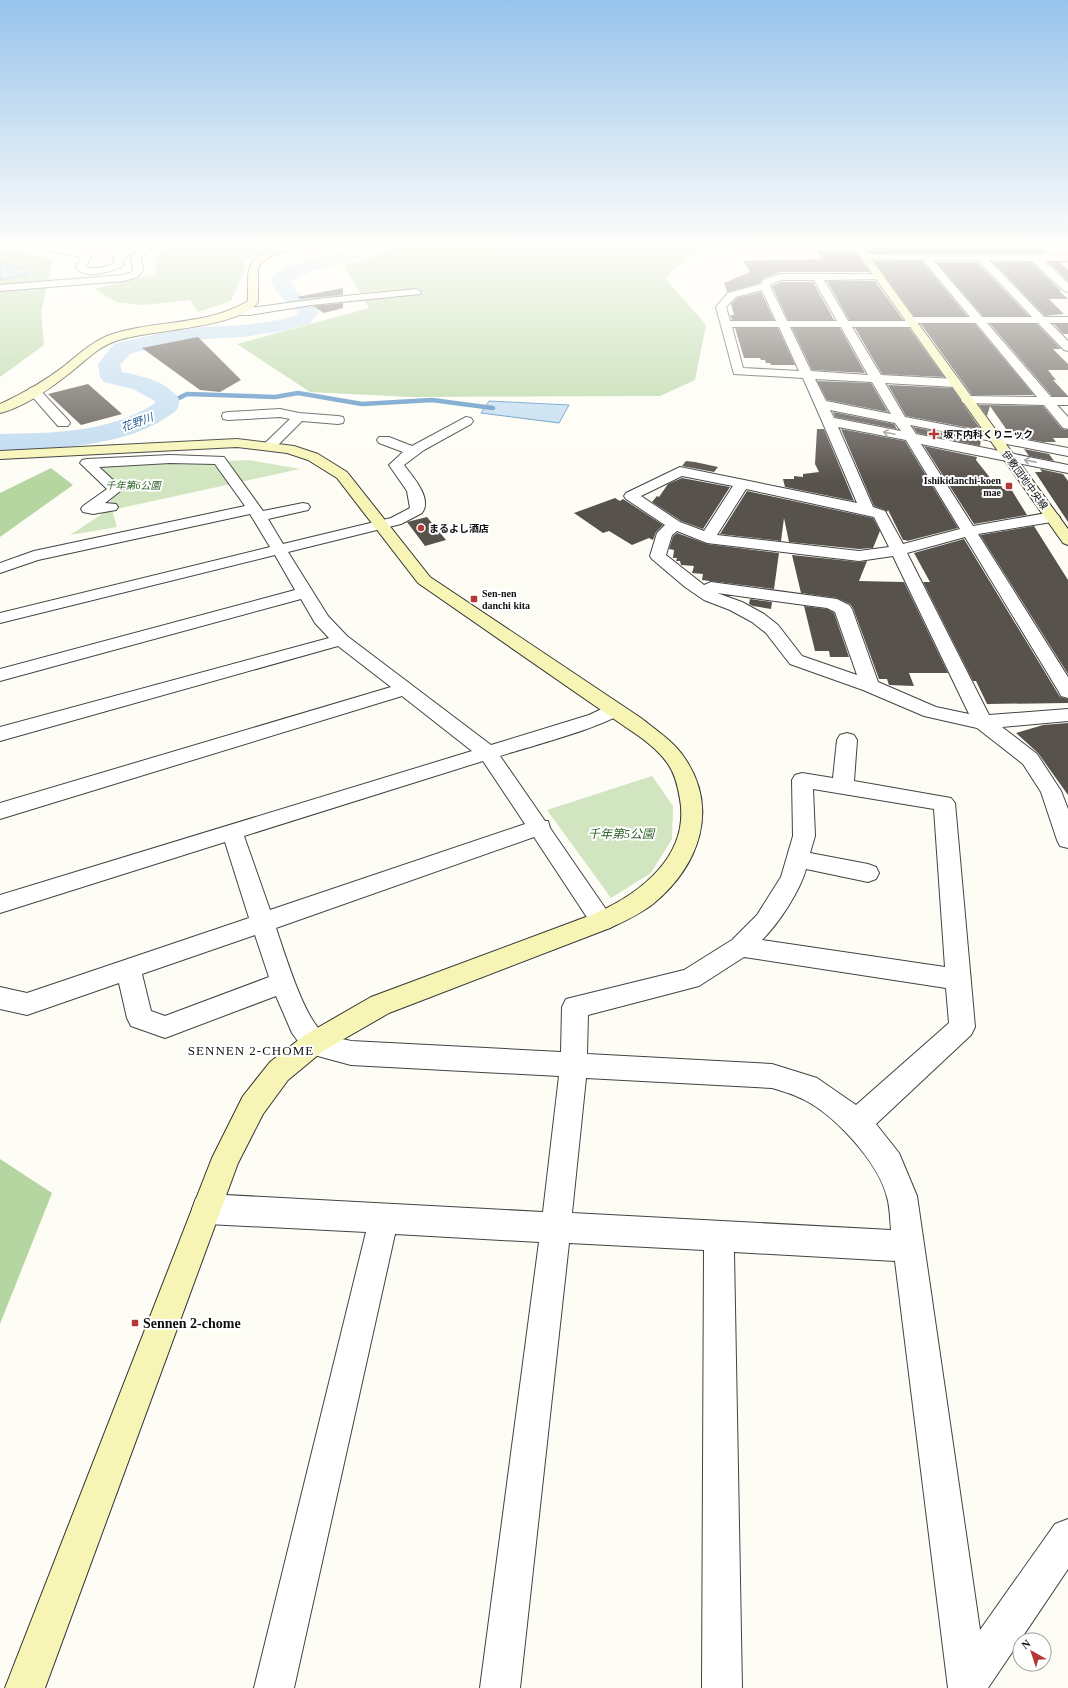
<svg xmlns="http://www.w3.org/2000/svg" width="1068" height="1688" font-family="'Times New Roman','Noto Sans JP',serif">
  <rect width="100%" height="100%" fill="#fefdf5"/>
  <!-- green -->
  <path fill="#d1e6c0" d="M249,460L300,469L112,510L117,527L70,535L102,514L113,497L98,466Z
    M652,776L673,806L672,839L651,873L611,898L547,810Z"/>
  <!-- forest -->
  <path fill="#b5d5a1" d="M184,245H285L245,261L244,273L231,301L198,312L190,300L143,305L116,302L94,289L155,274L157,253Z
    M406,245H753L734,249L695,252L665,278L706,325L695,380L660,396L411,397L310,392L237,344L369,308L344,266Z
    M0,250H19L53,260L41,312L44,345L0,377Z
    M51,468L73,485L0,537V493Z
    M0,1159L52,1193L0,1324Z"/>
  <!-- water -->
  <path fill="#bedaf1" stroke="#4b89c1" d="M0,263L22,269L26,274L0,280Z
    M489,401L569,405L559,423L481,413Z"/>
  <g fill="none" stroke-linecap="round" stroke-linejoin="round">
    <!-- stream -->
    <path stroke="#4b89c1" stroke-width="4.5" d="M167,404L187,394L275,397L298,393L362,404L432,400L493,408"/>
    <!-- river -->
    <path fill="#bedaf1" fill-rule="evenodd" d="M361,245H384C375,258 335,264 319,269C309,272 300,276 290,282C297,295 311,301 319,313L309,324L287,330L244,337L203,339L162,345L130,354L120,365L122,372C142,376 167,381 179,399C179,402 179,405 178,408C175,413 168,416 164,419C121,447 49,449 0,450V434C53,433 108,433 154,404L155,401L133,389L104,382L100,377L98,364L114,344L161,333L203,327L244,325L279,320L295,316L298,312C284,300 279,298 270,280C284,261 338,255 361,245Z"/>
  </g>
  <!-- building -->
  <path fill="#58524d" d="M870,245H1038L1048,253H868L866,250H872Z
    M816,250H854L870,272H780L762,279L760,283L727,292L724,283L750,272L743,261L822,259Z
    M874,261H922L967,316H914Z
    M936,262H977L1029,316H983Z
    M993,262H1031L1061,291H1059L1068,299H1049L1064,314L1045,316Z
    M1048,262H1059L1068,270V281Z
    M827,281H875L903,320H849Z
    M781,282H813L834,320H788L772,286Z
    M343,288V295L301,299L297,297Z
    M761,292L774,320H732L730,315H734L731,304L737,298Z
    M343,303V308L324,313L313,306Z
    M921,324H975L1034,395H972Z
    M990,324H1037L1061,349H1053L1068,364V370H1048L1056,380H1053L1068,396H1052Z
    M1054,324H1068V334H1063Z
    M735,328H778L795,365H771L770,363H766L765,360H761L760,358H744Z
    M792,328H840L865,373L812,370Z
    M855,328H909L944,377L882,374Z
    M198,337L241,380L220,392L200,390L142,348Z
    M817,381L871,383L888,412L827,400Z
    M88,384L122,414L81,425L48,394Z
    M888,385L952,388L981,430L906,416Z
    M979,405L1043,406L1062,429L1068,430V438H1053L1056,442H1043L1011,436L990,406L987,416Z
    M833,412L894,424L897,429L835,417Z
    M913,427L981,440L980,446L917,433Z
    M817,429H824L854,501L785,487L783,479H794V476L803,477V474L819,472L815,464Z
    M841,429L905,441L958,528L907,541L906,540H903L888,510L887,512L885,510L874,506Z
    M924,446L977,457L976,460L995,484H1000L1003,489H1011L1027,515L974,524Z
    M1024,449L1049,454L1054,461L1029,456Z
    M686,461L695,462L718,467L714,472L682,466Z
    M1040,469L1063,474L1068,481V522L1035,472H1042Z
    M682,478L730,487L703,529L681,521L652,502L657,496L659,497L668,484Z
    M747,491L873,518L880,531L873,548L859,549L789,542L784,518L781,541L720,534Z
    M615,498L620,501L623,499L663,525L656,532L653,540L649,538L632,545L609,531L603,533L574,513Z
    M427,517L446,540L425,546L407,522Z
    M1034,526L1068,580V674L980,535Z
    M677,533L707,544L779,553L774,589L702,580L703,574L692,573L694,566L681,565L680,561H676L677,558H673L674,550L669,549L673,536Z
    M964,539L1060,697L1068,699V703L987,704L976,681H973L923,582H930L914,553Z
    M792,555L859,562L867,561L859,581L904,582L948,673H909L914,686L889,685L887,679H879L853,608L850,604L837,598L801,593Z
    M750,599L772,602L771,609L753,606L749,604Z
    M804,606L827,609L834,613L849,657H830L829,651H815Z
    M1068,723V795L1038,753L1016,733L1043,725Z"/>
  <g fill="none" stroke-linecap="round" stroke-linejoin="round">
    <defs>
      <path id="street" d="M32,245H45L88,253L91,257L86,267C95,270 105,267 113,264L114,257L123,251L115,245H125L135,251L122,260L123,265L121,267C109,272 87,280 76,268L81,257L42,250Z
        M146,245H158L147,251L141,258L143,270L138,277L124,281L0,291V285L123,275L130,273L133,270L131,257L141,247Z
        M865,254L1068,255V261H1044L1068,283V292L1064,291L1032,261L989,260L1044,317H1068V323H1050L1068,341V351L1064,350L1038,323H987L1051,397H1068V405H1057L1068,417V429L1063,428L1044,405L963,403L961,400L963,397L967,396L1037,397L976,323H918L917,326L913,327H852L881,375L955,379L959,380L961,383L959,386L955,387L885,383L905,417L1068,448V456L910,425L916,434L1068,465V473L921,444L973,526L1052,512L1057,514L1060,517L1057,520L1052,522L978,534L1068,677V698L1061,696L1059,692L965,537L907,553L989,715L1068,709V721L1002,727L1037,754L1061,791L1068,809V848L1060,846L1057,840L1041,792L1023,764L977,728L924,716L863,690L790,664L766,633L752,622L730,610L704,600L685,587L652,559L650,556L657,533L665,525L626,499L624,496L626,493L680,467L857,503L822,421L803,378L734,374L716,307L728,293L761,284L763,280L780,274H879L884,277L883,279L824,280L848,321H905L906,318L910,317H970L923,260L862,259L860,257ZM933,260H978L1032,317H982ZM781,280H814L837,321H787L770,286L771,284ZM762,290L776,321H730L726,307L736,297ZM732,327H779L799,371L743,368ZM790,327H841L868,375L811,371ZM815,379L872,382L891,414L826,401ZM830,410L895,423L901,431L834,418ZM838,427L906,440L960,529L903,544L885,511L873,507ZM682,476L733,486L704,531L680,522L641,496ZM746,489L874,517L889,547L859,551L717,535ZM677,531L707,543L859,561L893,556L969,714L936,707L878,682L852,609L849,605L837,599L711,582L704,585L666,555L672,535ZM717,593L827,608L835,612L857,675L802,656L778,625L764,614L742,602Z
        M416,289L421,292L420,294L312,305L250,315H239L234,312C237,308 259,307 266,306C316,298 366,294 416,289Z
        M34,387L38,388L68,420L70,423L68,426H58L30,394L28,391L30,388Z
        M280,409L299,413L338,416L343,417L344,420L343,423L338,424L302,421L274,449H264L262,446L290,419L280,417L228,420L223,419L222,416L223,413L228,412Z
        M466,417L471,418L473,421L471,424L424,450L404,465C412,476 433,498 422,513L401,524L288,552L328,616L347,636L491,745L589,715L608,706L615,704L622,706L625,710C616,724 521,749 500,756L545,821H548L550,828L614,921L610,928L602,930L594,928L534,837L276,928C285,954 303,1015 322,1032C326,1037 344,1039 351,1041L561,1052L562,1007L566,999L684,970L732,940L757,915L781,877L793,836L792,780L795,775L802,773L833,778L837,740L840,735L847,733L854,735L857,740L854,781L951,798L955,803L975,1027L971,1035L876,1124L899,1153L917,1196L980,1630L1055,1524L1068,1519V1569L988,1688H948L895,1261L734,1252L742,1688H702L704,1250L569,1243L520,1688H480L539,1242L395,1234L294,1688H254L366,1232L207,1224L196,1220L192,1209L196,1198L207,1194L543,1212L559,1076L351,1065L314,1055L305,1051L292,1033L276,996L165,1038L131,1026L127,1018L119,983L27,1015L0,1009V987L27,993L249,918L225,842L0,913V895L472,751L402,696L0,819V803L391,687L338,646L0,741V727L329,638L315,623L301,599L0,681V669L295,590L275,555L0,623V613L270,547L250,514L38,560L0,573V563L34,551L245,506L215,464L170,463L99,467L123,489L105,503L116,504L118,507L116,510L93,514L83,512L81,509L83,506L107,489L80,463L82,460L87,459L170,455L224,457L263,511L303,503L308,504L310,507L308,510L268,519L283,544L391,518L410,508L407,491L389,465L403,452L379,443L377,440L379,437H389L412,446ZM483,761L525,824L270,910L244,836ZM813,789L934,809L945,967L762,940C779,923 800,891 806,869L868,882L876,879L879,873L876,867L868,864L810,853L815,836ZM255,935L269,977L165,1016L151,1011L142,974ZM744,957L946,988L949,1023L856,1105L817,1078L772,1064L587,1054L588,1015L699,986ZM586,1078L772,1088C781,1091 790,1093 798,1097C831,1110 879,1162 887,1197C890,1207 890,1219 891,1230L572,1213Z"/>
      <path id="secondary" d="M285,245H297L295,247C284,252 263,256 258,268V302C238,329 149,329 116,341C98,347 85,361 71,372C51,388 25,407 0,413V404C22,394 43,382 63,367C77,356 90,343 107,336C153,319 205,327 248,301C248,258 245,261 285,245Z
        M852,245H861L1068,529V545L1063,543Z
        M237,439L294,446L318,454L347,472L430,577L641,718C656,730 673,741 684,757C720,809 699,866 653,904C640,914 625,921 610,928L389,1013L323,1051L288,1080L263,1114L238,1163L45,1688H5L212,1158L243,1096L270,1062L305,1035L371,997L594,914C640,894 690,856 680,799C678,787 675,774 668,764C658,749 642,738 627,728L418,583L337,478L308,460L287,453L237,447L0,459V451Z"/>
    </defs>
    <!-- street casing -->
    <use href="#street" stroke="#434343" stroke-width="2"/>
    <!-- secondary casing -->
    <use href="#secondary" stroke="#323232" stroke-width="2"/>
    <!-- street -->
    <use href="#street" fill="#fff" fill-rule="evenodd"/>
    <!-- secondary -->
    <use href="#secondary" fill="#f7f5b6" fill-rule="evenodd"/>
  </g>
  <!-- one-way arrows -->
  <defs><path id="oneway-shaft" d="M-6 0H5M1.5-3L5.5 0L1.5 3" fill="none" stroke-width="1.6" stroke-linecap="round" stroke-linejoin="round"/></defs>
  <g stroke="#9f9f9f">
    <use href="#oneway-shaft" transform="translate(889 433) rotate(-168)"/>
    <use href="#oneway-shaft" transform="translate(1030 461) rotate(-169)"/>
  </g>
  <!-- sky -->
  <linearGradient id="sky" x2="0" y2="1"><stop stop-color="#97c3ec"/><stop offset="0.51" stop-color="#fffefa"/><stop offset="1" stop-color="#fffefa" stop-opacity="0"/></linearGradient>
  <rect width="1068" height="481" fill="url(#sky)"/>
  <!-- markers -->
  <g fill="#b43835" stroke="#fff" stroke-width="1.5">
    <path d="M932 428h4v4h4v4h-4v4h-4v-4h-4v-4h4z"/>
    <rect x="1005" y="482" width="8" height="8" rx="2"/>
    <circle cx="421" cy="528" r="4"/>
    <rect x="470" y="595" width="8" height="8" rx="2"/>
    <rect x="131" y="1319" width="8" height="8" rx="2"/>
  </g>
  <g text-anchor="middle" dominant-baseline="central" stroke-width="4" stroke-linejoin="round" paint-order="stroke">
    <!-- far-poi labels -->
    <g font-size="10" font-weight="bold" fill="#101010" stroke="#fff" text-anchor="start">
      <text x="943" y="434">坂下内科くりニック</text>
      <text x="1001" y="480" text-anchor="end">Ishikidanchi-koen<tspan x="1001" dy="12">mae</tspan></text>
      <text x="429" y="528">まるよし酒店</text>
      <text x="482" y="593">Sen-nen<tspan x="482" dy="12">danchi kita</tspan></text>
    </g>
    <!-- far-street labels -->
    <g font-size="10" fill="#101010" stroke="#fff">
      <text transform="translate(1025 480) rotate(54)">伊敷団地中央線</text>
    </g>
    <!-- far-park labels -->
    <g font-size="10" font-style="italic" fill="#2e6326" stroke="#fff">
      <text x="133" y="485">千年第6公園</text>
    </g>
    <!-- far-water labels -->
    <g font-size="11" font-style="italic" fill="#245c97" stroke="#fff">
      <text transform="translate(137 422) rotate(-20)">花野川</text>
    </g>
    <!-- park labels -->
    <g font-size="12" font-style="italic" fill="#2e6326" stroke="#fff">
      <text x="621" y="834">千年第5公園</text>
    </g>
    <!-- neighbourhood labels -->
    <g font-size="13" letter-spacing="1" fill="#101010" stroke="#fff">
      <text x="251" y="1050">SENNEN 2-CHOME</text>
    </g>
    <!-- near-poi labels -->
    <g font-size="14" font-weight="bold" fill="#101010" stroke="#fff" text-anchor="start">
      <text x="143" y="1323">Sennen 2-chome</text>
    </g>
  </g>
  <!-- north arrow -->
  <g transform="translate(1032 1652) rotate(321)"><circle r="19" fill="#ffffff" stroke="#9f9f9f"/>
  <path d="M0-3L7 15L0 10L-7 15Z" fill="#b43835"/>
  <text y="-6" font-size="11" font-weight="bold" text-anchor="middle" fill="#101010">N</text>
  </g>
</svg>
